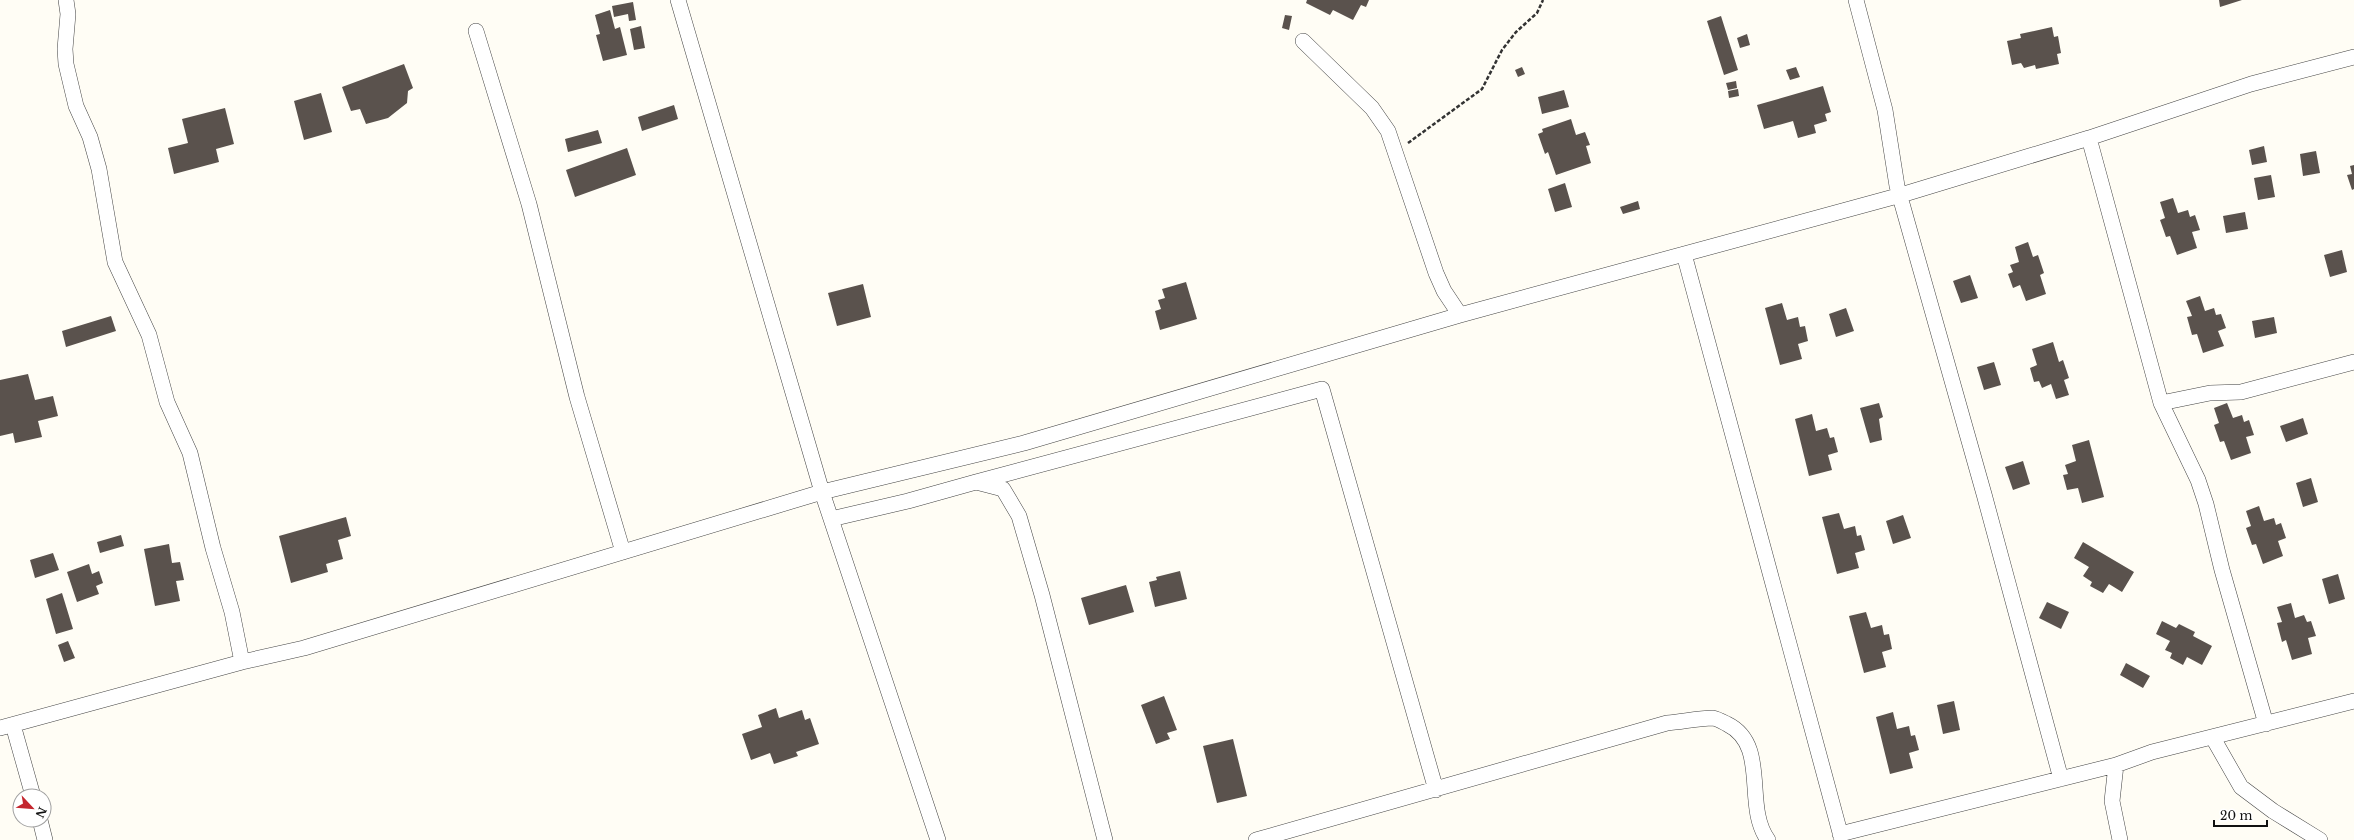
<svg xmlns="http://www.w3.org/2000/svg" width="2354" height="840" font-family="'Libre Baskerville',serif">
  <rect width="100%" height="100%" fill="#fffdf5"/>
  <!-- building -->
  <path fill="#5a524d" d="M1307,0H1369L1366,7L1361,5L1353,20L1333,10L1330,15L1306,3Z
    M2219,0H2242L2220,7Z
    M633,2L636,20L629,21L628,14L614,17L612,6Z
    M610,10L615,29L620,27L627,55L603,61L596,35L600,34L595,15Z
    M1285,15L1292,16L1289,30L1282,28Z
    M1721,16L1738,70L1724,75L1707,21Z
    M641,26L645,48L634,50L630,29Z
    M2052,27L2054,37L2058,36L2061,53L2057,54L2059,64L2036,69L2035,65L2024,68L2021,63L2012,65L2007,41L2021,38L2020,34Z
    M1747,34L1750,45L1740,48L1737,38Z
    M404,64L413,88L408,91L407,103L388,118L366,124L360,109L351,111L342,87Z
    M1522,67L1525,74L1518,77L1515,70Z
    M1796,67L1800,77L1790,80L1786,70Z
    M1736,81L1737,88L1728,90L1726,83Z
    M1823,86L1831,112L1825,114L1827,121L1814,125L1816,133L1798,138L1793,121L1764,129L1757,105Z
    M1738,89L1739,96L1729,98L1728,91Z
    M1564,90L1569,107L1542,114L1538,97Z
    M321,93L332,132L304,140L294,101Z
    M674,105L678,119L642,131L638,117Z
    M225,108L234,144L216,149L219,162L174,174L168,148L188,143L182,119Z
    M1571,119L1576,135L1585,132L1590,145L1586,146L1591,163L1556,175L1548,152L1545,154L1538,134L1543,132L1542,129Z
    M598,130L602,143L568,152L565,139Z
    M2264,146L2267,162L2252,165L2249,150Z
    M627,148L636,175L575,197L566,170Z
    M2316,151L2320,173L2303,176L2300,154Z
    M2354,165V189L2352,190L2347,175L2352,174L2350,166Z
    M2271,175L2275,197L2258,200L2254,178Z
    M1565,183L1572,207L1555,212L1548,189Z
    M2173,198L2178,213L2188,210L2190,217L2195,215L2200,230L2192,232L2197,248L2177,255L2170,236L2166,237L2160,220L2165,218L2160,202Z
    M1638,201L1640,209L1623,214L1620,207Z
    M2245,212L2248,229L2226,233L2223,216Z
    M2028,242L2033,257L2038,255L2044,273L2040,275L2046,294L2026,301L2020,285L2013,288L2008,274L2013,272L2010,265L2019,262L2015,247Z
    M2342,250L2347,272L2330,277L2324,255Z
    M1970,275L1978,298L1961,303L1953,281Z
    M1186,282L1197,319L1160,330L1155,311L1161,309L1158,300L1165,298L1162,289Z
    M863,284L871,317L837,326L828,293Z
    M2200,296L2205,311L2214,308L2216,315L2221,314L2226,328L2218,331L2224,346L2203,353L2197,334L2192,335L2187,317L2192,316L2186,301Z
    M1782,303L1787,320L1798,317L1800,327L1805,326L1808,341L1798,344L1802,359L1780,365L1765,308Z
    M1846,308L1854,331L1836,337L1829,314Z
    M111,316L116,331L66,347L62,331Z
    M2274,317L2277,333L2255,338L2252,321Z
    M2053,342L2059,362L2063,360L2069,378L2064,380L2069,395L2056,399L2051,384L2042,388L2039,381L2034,382L2030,368L2037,365L2032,349Z
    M1994,362L2001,385L1984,390L1977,367Z
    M28,374L35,400L53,396L58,416L38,421L42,437L15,443L13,433L0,436V380Z
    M1879,403L1883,417L1879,419L1882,440L1870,443L1860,408Z
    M2227,403L2233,418L2242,415L2244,422L2249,420L2254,435L2246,437L2251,453L2231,460L2224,441L2220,442L2214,425L2219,423L2214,408Z
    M1812,414L1816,431L1827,428L1830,438L1834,437L1838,452L1828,455L1832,470L1809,476L1795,419Z
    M2303,418L2308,434L2286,442L2280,426Z
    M2089,440L2104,497L2082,503L2078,488L2067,490L2063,475L2068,474L2065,465L2076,461L2072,445Z
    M2023,461L2030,484L2013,490L2005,467Z
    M2311,478L2318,502L2303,507L2296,483Z
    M2259,506L2264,521L2274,518L2276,525L2281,523L2286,538L2278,541L2283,556L2263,564L2256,544L2252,545L2246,528L2251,526L2246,511Z
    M1839,513L1844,529L1855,526L1857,536L1861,535L1865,550L1855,553L1859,568L1837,574L1822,517Z
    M1903,515L1911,538L1893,544L1886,521Z
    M346,517L351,536L338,540L343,559L326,564L328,572L291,583L279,536Z
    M121,535L124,546L100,553L97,542Z
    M2083,542L2134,572L2122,592L2109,584L2103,593L2090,586L2092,582L2083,576L2089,567L2074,558Z
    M169,544L172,563L180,562L184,580L176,581L180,601L155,606L144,549Z
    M53,553L59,570L35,578L30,560Z
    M89,564L92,574L99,571L103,583L96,586L99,594L77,602L67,572Z
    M1180,571L1187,599L1155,607L1149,582L1157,580L1156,577Z
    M2338,574L2345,599L2329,604L2322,579Z
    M1126,585L1134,612L1089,625L1081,598Z
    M62,593L73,629L56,634L46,599Z
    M2047,602L2069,612L2061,629L2039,618Z
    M2291,603L2295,618L2304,615L2307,622L2311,621L2316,636L2308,638L2312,654L2292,660L2286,640L2282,642L2277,623L2282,622L2277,607Z
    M1866,612L1871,628L1882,625L1884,635L1889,634L1892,649L1882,652L1886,667L1864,673L1849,616Z
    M2162,621L2176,628L2179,624L2195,632L2193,636L2212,646L2202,665L2187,657L2183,665L2170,658L2172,653L2165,650L2170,641L2156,634Z
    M68,641L75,658L64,662L58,645Z
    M2126,663L2150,676L2143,688L2120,675Z
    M1164,696L1177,730L1167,733L1170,739L1156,744L1141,705Z
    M1954,701L1960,730L1943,734L1937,705Z
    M776,708L779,718L802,710L805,720L810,718L819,744L796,752L798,756L774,764L770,753L751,760L742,734L762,727L758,715Z
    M1893,712L1897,729L1909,726L1911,736L1915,735L1919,750L1909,753L1913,768L1890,774L1876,717Z
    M1233,739L1247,796L1217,803L1203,746Z"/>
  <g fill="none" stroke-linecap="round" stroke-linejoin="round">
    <defs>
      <path id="street" d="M66,0L68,14L65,49L66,64L76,106L90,137L99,169L115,262L149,335L167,402L190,453L213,548L232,612L242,662
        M678,0L822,492L938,840
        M1856,0L1885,110L1897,186L1984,494L2061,779
        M476,31L529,204L577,397L623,552
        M1303,41L1372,108L1388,131L1436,273L1444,291L1460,315
        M2089,138L2161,403L2198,480L2206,504L2222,570L2266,724
        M1684,254L1842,840
        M2161,403L2210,393L2241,392L2354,362
        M976,482L1322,389L1436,790
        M831,519L908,501L976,482L1003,489L1019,516L1042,595L1105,840
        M13,725L33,796
        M0,728L242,662L304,648L822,492L1024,443L1460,315L1901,195L2089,138L2251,84L2354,57
        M2213,738L2241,787L2273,811L2320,840
        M2116,765L2112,801L2120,840
        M40,820L45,840
        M1840,834L2116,765L2152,752L2354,701
        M1256,840L1667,723C1682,722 1698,718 1713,718C1718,719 1723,722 1727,724C1770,745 1743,806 1768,840"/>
    </defs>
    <!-- street casing -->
    <use href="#street" stroke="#444" stroke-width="16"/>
    <!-- path -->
    <path stroke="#333" stroke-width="2.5" stroke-dasharray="4 2" stroke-linecap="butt" d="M1408,143L1482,89L1502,50L1516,32L1537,13L1543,0"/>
    <!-- street -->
    <use href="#street" stroke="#fff" stroke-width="15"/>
  </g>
  <!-- north arrow -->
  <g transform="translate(32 808) rotate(116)"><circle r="19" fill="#ffffff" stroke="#a0a0a0"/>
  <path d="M0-3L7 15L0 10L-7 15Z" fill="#c4262e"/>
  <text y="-6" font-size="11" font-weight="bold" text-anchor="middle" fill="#111111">N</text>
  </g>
  <!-- scale -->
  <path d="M2214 820v6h53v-6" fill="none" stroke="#111111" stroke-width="2"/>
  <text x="2220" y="820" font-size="12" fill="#111111" stroke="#ffffff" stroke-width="3" paint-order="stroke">20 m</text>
</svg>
